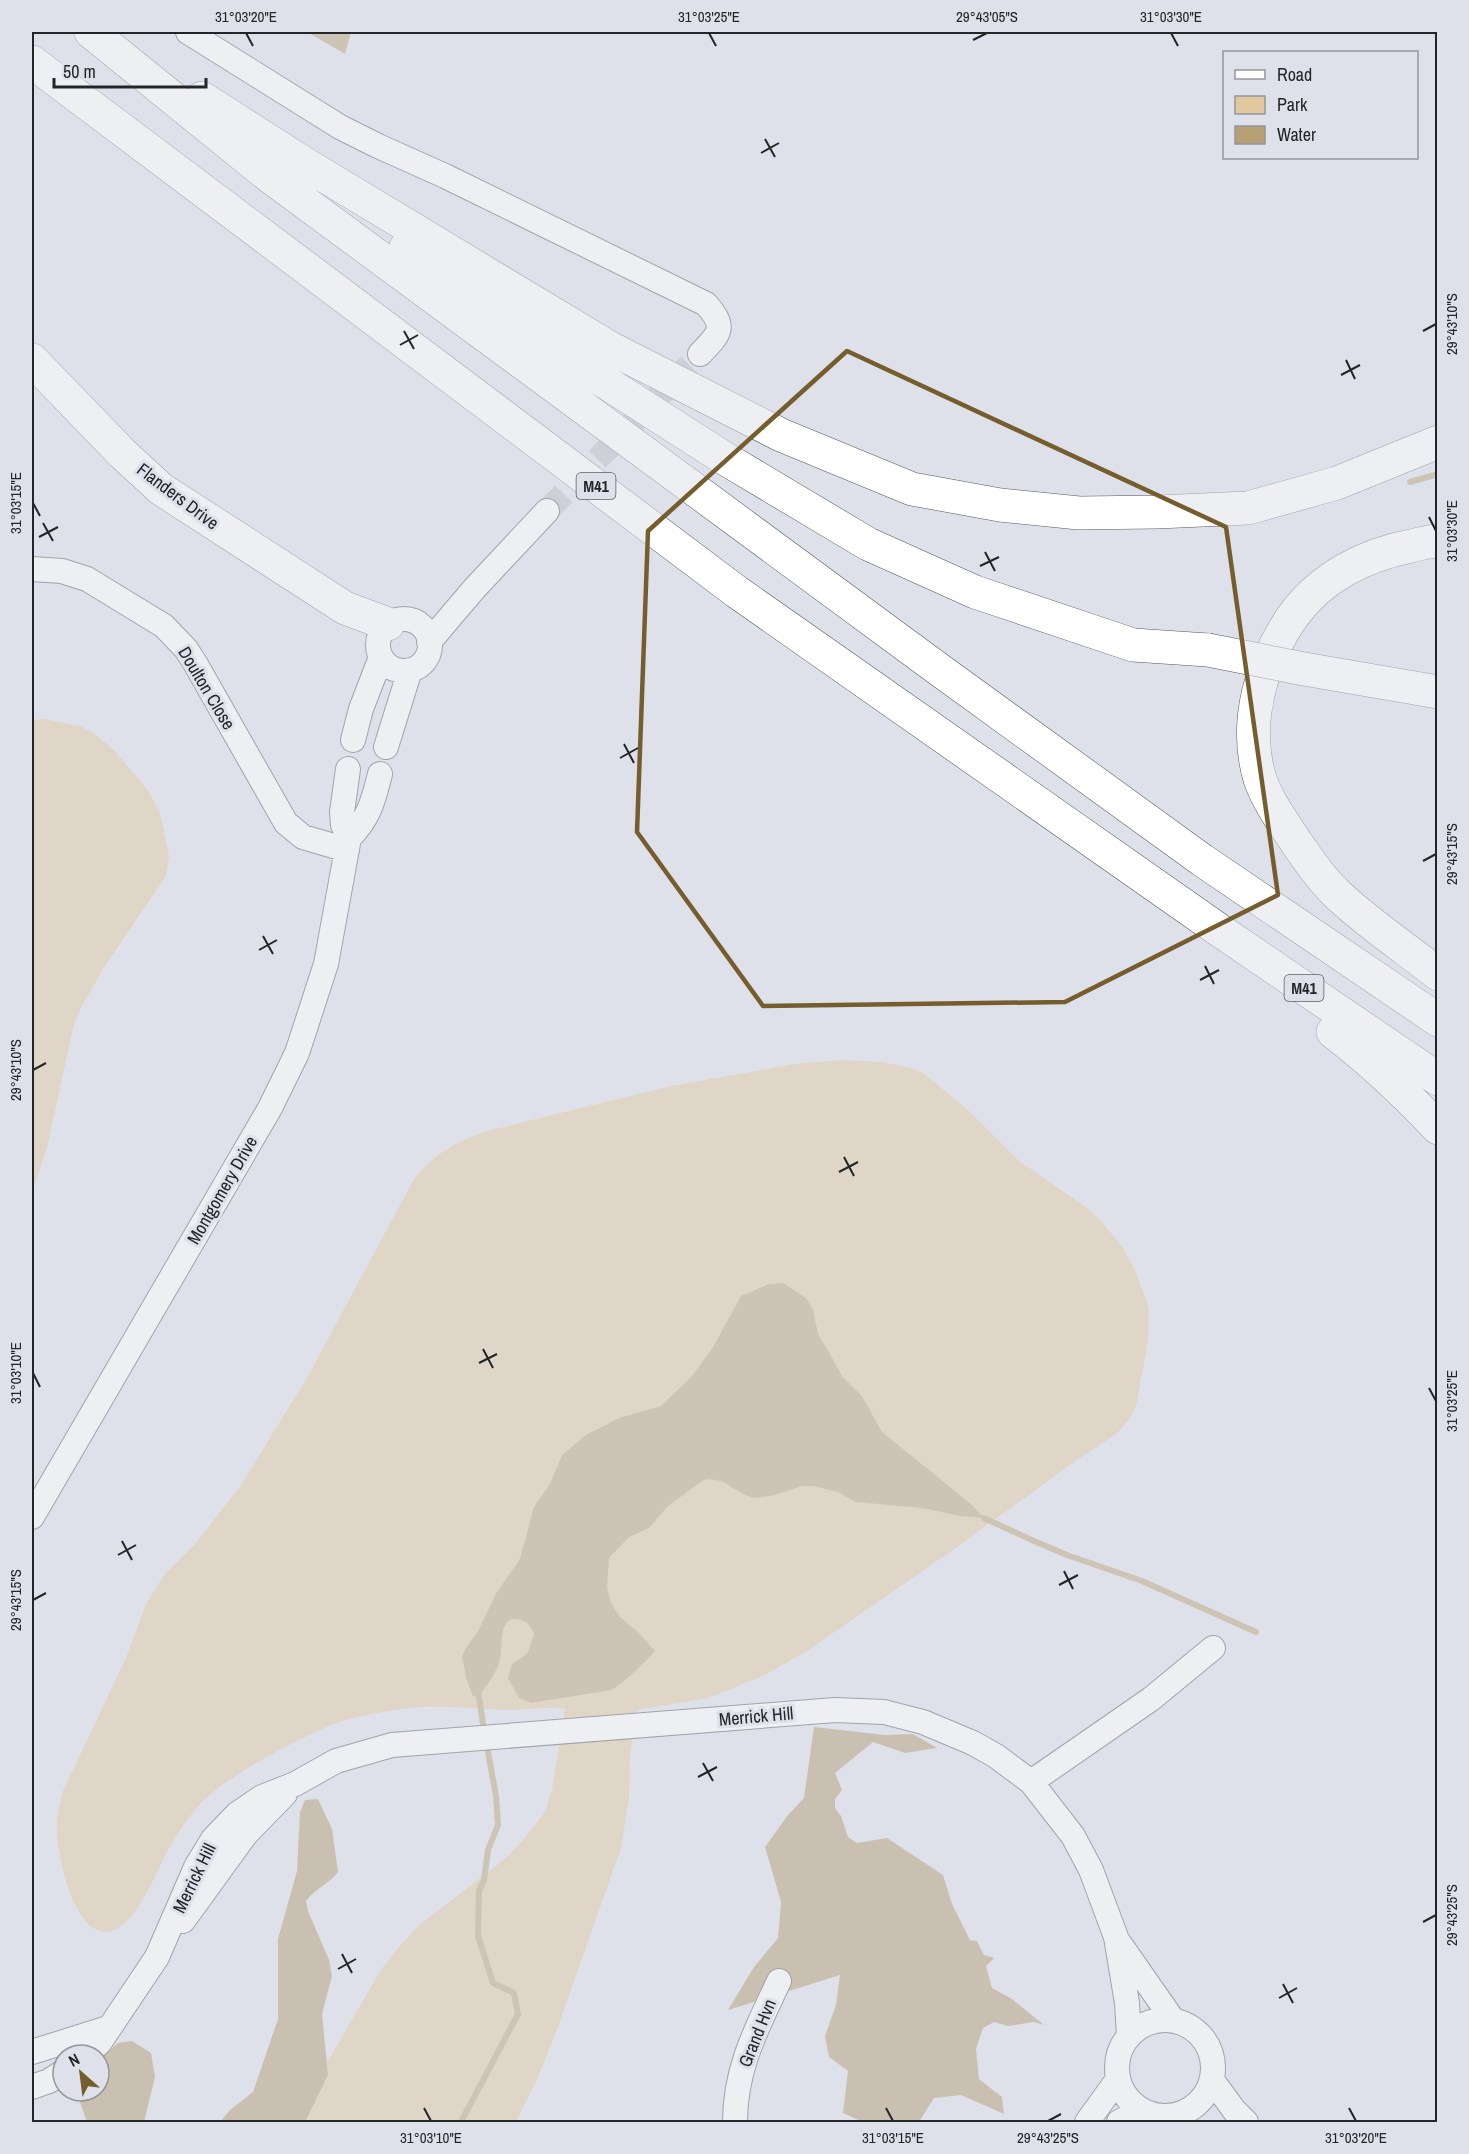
<svg xmlns="http://www.w3.org/2000/svg" width="1469" height="2154" font-family="'Archivo Narrow',sans-serif">
  <rect width="100%" height="100%" fill="#dee1e9"/>
  <!-- green -->
  <path fill="#e1c89e" d="M43,719L80,726L92,732L113,749L147,789L160,812L169,856L166,876L103,969L81,1008L73,1028L47,1148L32,1192V720Z
    M842,1060L882,1062L911,1068L923,1073L968,1110L1018,1160L1087,1208L1102,1222L1123,1248L1135,1270L1149,1308L1148,1341L1136,1406L1130,1418L1118,1432L1107,1440L1071,1464L960,1545L807,1651L765,1675L708,1698L637,1710L630,1755L629,1800L621,1848L558,2027L539,2075L516,2122H287L325,2066L382,1968L398,1948L419,1925L505,1859L524,1839L545,1812L552,1789L565,1709C547,1706 525,1710 506,1710C471,1709 436,1704 402,1709C379,1712 353,1717 331,1725C292,1742 228,1775 199,1805C187,1819 177,1834 168,1850C157,1871 135,1929 108,1932C72,1935 56,1850 57,1825C57,1814 60,1804 62,1793L125,1660L147,1602L164,1575L196,1543L241,1485L308,1376L414,1179C433,1154 458,1141 487,1131L671,1086L795,1064Z"/>
  <!-- forest -->
  <path fill="#b0986e" d="M814,1727L885,1735L913,1734L937,1748L905,1753L873,1742L835,1773L842,1790L835,1799V1808L841,1816L848,1837L857,1843L887,1838L943,1875L952,1904L970,1940L977,1941L984,1955L994,1958L986,1966L992,1988L1012,1999L1044,2025L1034,2022L1008,2026L994,2022L983,2028L976,2049L979,2079L1002,2097L1004,2114L961,2095L934,2098L919,2122H863L843,2113L848,2071L829,2057L825,2036L836,2005L840,1975L728,2010L754,1967L778,1938L781,1902L765,1847L788,1815L804,1798Z
    M318,1799L332,1829L338,1872C329,1884 316,1888 306,1901L308,1911L329,1960L332,1976L322,2014L328,2075L305,2122H220L230,2110L253,2092L278,2019V1939L297,1871L300,1812L305,1800Z
    M132,2041L151,2053L155,2077L144,2122H87L76,2091H99V2059L118,2043Z"/>
  <!-- water -->
  <path fill="#b8a075" d="M307,32H351L345,54Z
    M783,1283L806,1298L813,1310L818,1334L829,1352L842,1376L862,1396L882,1432L971,1504L984,1518L960,1516L922,1508L856,1502L838,1492L813,1486H802L771,1496L753,1498L741,1493L722,1481L708,1479L702,1481L667,1507L649,1528L629,1537L609,1558L607,1588L611,1603L620,1617L638,1632L655,1651C646,1661 621,1686 611,1690L531,1703L519,1698L508,1678L512,1664L527,1654L534,1635C531,1623 524,1619 512,1619C497,1626 504,1649 499,1663C495,1674 486,1687 479,1696H473L466,1678L464,1666L462,1658L465,1649L478,1631L497,1592L520,1559L534,1507L550,1484L562,1455L586,1435L619,1418L661,1406L692,1376L713,1347L741,1296L769,1284Z"/>
  <g fill="none" stroke-linecap="round" stroke-linejoin="round">
    <!-- stream -->
    <path stroke="#b8a075" stroke-width="6" d="M1410,482L1438,474
      M984,1518L1034,1541L1067,1555L1142,1581L1256,1632
      M479,1696L484,1731
      M461,2122L518,2014L514,1993L493,1983L478,1936L479,1891L484,1880L488,1850L498,1825L496,1796L486,1741"/>
    <!-- street-tunnel -->
    <path stroke="#b9bbc2" stroke-width="24" stroke-dasharray="24 12" stroke-linecap="butt" d="M547,511L700,354"/>
    <defs>
      <path id="street" d="M188,32L340,127L378,146L445,176L706,304C727,328 720,333 700,354
        M32,569L62,571L87,579L164,626L186,649L195,663L286,823L303,837L347,850
        M378 645a26 26 0 1 1 52 0a26 26 0 1 1-52 0Z
        M429,642L474,589L547,511
        M353,740L361,709L381,657
        M386,747L410,670
        M349,838C369,818 373,802 380,774
        M32,1517L270,1108L297,1053L326,964L349,838L343,825L342,812L348,769
        M1031,1782L1151,1699L1213,1648
        M183,1921L246,1834L285,1794
        M1120,1944L1173,2020
        M1117 2068a48 48 0 1 1 96 0a48 48 0 1 1-96 0Z
        M32,2052L108,2028
        M87,2055L100,2042L157,1957L196,1867L213,1839L237,1814L262,1797L295,1784L336,1761L392,1745L835,1710L884,1712L923,1722L973,1743L996,1756L1031,1782L1073,1836L1091,1870L1116,1937L1127,2003L1129,2035
        M1212,2080L1234,2110L1246,2122
        M32,2087L49,2081L63,2072
        M735,2122C735,2068 757,2028 779,1981
        M1087,2122L1118,2079
        M1119,2122L1142,2110"/>
      <path id="secondary" d="M32,360L122,453L161,489L345,608L388,624"/>
      <path id="highway" d="M91,32L269,176L941,671L1202,860L1438,1020
        M32,62L737,592L1219,930L1438,1079
        M202,98L305,164L610,348L781,435L912,489L1000,505L1079,513L1157,512L1248,508L1337,483L1438,442
        M406,247L552,348L724,458L868,544L975,592L1133,645L1208,650
        M1438,541C1429,541 1420,544 1411,546C1365,555 1321,577 1293,616C1261,662 1243,723 1260,779C1268,802 1283,822 1296,842C1308,860 1322,880 1338,895C1369,924 1405,948 1438,974
        M1333,1032C1371,1061 1405,1093 1438,1128"/>
    </defs>
    <!-- street casing -->
    <use href="#street" stroke="#56585f" stroke-width="26"/>
    <!-- secondary casing -->
    <use href="#secondary" stroke="#56585f" stroke-width="34"/>
    <!-- highway casing -->
    <use href="#highway" stroke="#56585f" stroke-width="34"/>
    <!-- street -->
    <use href="#street" stroke="#fff" stroke-width="24"/>
    <!-- secondary -->
    <use href="#secondary" stroke="#fff" stroke-width="33"/>
    <!-- highway -->
    <use href="#highway" stroke="#fff" stroke-width="33"/>
    <defs>
      <path id="highway-bridge" d="M1208,650L1304,669L1438,692"/>
    </defs>
    <!-- highway-bridge casing -->
    <use href="#highway-bridge" stroke="#56585f" stroke-width="34" stroke-linecap="butt"/>
    <!-- highway-bridge -->
    <use href="#highway-bridge" stroke="#fff" stroke-width="33"/>
  </g>
  <!-- marked area -->
  <path d="M0 0H1469V2154H0ZM847,351L1226,527L1278,895L1065,1002L763,1006L637,832L648,531Z" fill="#dee1e9" fill-opacity=".55" fill-rule="evenodd"/>
  <path fill="none" stroke="#765d2e" stroke-width="4.5" stroke-linejoin="round" d="M847,351L1226,527L1278,895L1065,1002L763,1006L637,832L648,531Z"/>
  <!-- ticks -->
  <path fill="none" stroke="#242528" stroke-width="2" d="M246,33L253,46M709,33L716,46M1171,33L1178,46M973,40L987,33M765,139L775,157M761,153L779,143M404,331L414,349M1423,331L1436,324M400,345L418,335M1346,360L1355,379M1341,375L1360,365M33,503L40,516M1429,517L1436,531M43,523L53,541M39,537L58,527M985,552L995,571M980,566L999,557M624,744L634,763M620,758L638,748M1423,861L1436,854M263,936L273,954M259,950L277,940M1205,966L1214,984M1200,980L1219,970M33,1070L46,1063M844,1157L854,1176M839,1172L858,1162M483,1349L493,1368M479,1363L497,1354M33,1373L40,1387M1429,1388L1436,1401M122,1541L132,1560M118,1555L136,1545M1064,1571L1073,1589M1059,1585L1078,1575M33,1600L46,1593M703,1763L713,1781M698,1777L717,1767M1423,1922L1436,1915M342,1954L352,1973M338,1969L356,1959M1283,1984L1293,2003M1279,1998L1297,1988M424,2108L431,2121M886,2108L893,2121M1349,2108L1356,2121M1048,2121L1061,2114"/>
  <g text-anchor="middle" dominant-baseline="central" stroke-width="6" stroke-linejoin="round" paint-order="stroke">
    <!-- shield labels -->
    <g fill="#dee1e9" stroke="#5c5d62" stroke-width="1.5">
      <rect x="576.5" y="473" width="39" height="26" rx="4.5"/>
      <rect x="1284.5" y="975" width="39" height="26" rx="4.5"/>
    </g>
    <g font-size="16" font-weight="bold" fill="#242528">
      <text x="596" y="486">M41</text>
      <text x="1304" y="988">M41</text>
    </g>
    <!-- street labels -->
    <g font-size="18" fill="#242528" stroke="#dee1e9">
      <text transform="translate(178 496) rotate(37)">Flanders Drive</text>
      <text transform="translate(207 688) rotate(59)">Doulton Close</text>
      <text transform="translate(222 1190) rotate(-60)">Montgomery Drive</text>
      <text transform="translate(756 1716) rotate(-5)">Merrick Hill</text>
      <text transform="translate(194 1878) rotate(-64)">Merrick Hill</text>
      <text transform="translate(757 2033) rotate(-68)">Grand Hvn</text>
    </g>
  </g>
  <!-- border -->
  <rect width="1469" height="2154" fill="none" stroke="#dee1e9" stroke-width="66"/>
  <!-- legend -->
  <rect x="1223" y="51" width="195" height="108" fill="#dee1e9" stroke="#94969c" stroke-width="1.5"/>
  <rect x="1235" y="70" width="30" height="9" fill="#ffffff" stroke="#94969c" stroke-width="1.5"/>
  <text x="1277" y="81" font-size="18" fill="#242528">Road</text>
  <rect x="1235" y="96" width="30" height="18" fill="#e1c89e" stroke="#94969c" stroke-width="1.5"/>
  <text x="1277" y="111" font-size="18" fill="#242528">Park</text>
  <rect x="1235" y="126" width="30" height="18" fill="#b8a075" stroke="#94969c" stroke-width="1.5"/>
  <text x="1277" y="141" font-size="18" fill="#242528">Water</text>
  <!-- north arrow -->
  <g transform="translate(81 2073) rotate(332)"><circle r="28" fill="#dee1e9" stroke="#94969c" stroke-width="1.5"/>
  <path d="M0-4.5L10 22L0 15L-10 22Z" fill="#765d2e"/>
  <text y="-9" font-size="16" font-weight="bold" text-anchor="middle" fill="#242528">N</text>
  </g>
  <!-- scale -->
  <path d="M54 78v9h152v-9" fill="none" stroke="#242528" stroke-width="3"/>
  <text x="63" y="78" font-size="18" fill="#242528" stroke="#dee1e9" stroke-width="4.5" paint-order="stroke">50 m</text>
  <rect x="33" y="33" width="1403" height="2088" fill="none" stroke="#242528" stroke-width="2"/>
  <g font-size="15" text-anchor="middle" fill="#242528">
    <text x="246" y="22">31°03'20"E</text>
    <text x="709" y="22">31°03'25"E</text>
    <text x="987" y="22">29°43'05"S</text>
    <text x="1171" y="22">31°03'30"E</text>
    <text transform="translate(1452 324) rotate(-90)" y="5">29°43'10"S</text>
    <text transform="translate(16 503) rotate(-90)" y="5">31°03'15"E</text>
    <text transform="translate(1452 531) rotate(-90)" y="5">31°03'30"E</text>
    <text transform="translate(1452 854) rotate(-90)" y="5">29°43'15"S</text>
    <text transform="translate(16 1070) rotate(-90)" y="5">29°43'10"S</text>
    <text transform="translate(16 1373) rotate(-90)" y="5">31°03'10"E</text>
    <text transform="translate(1452 1401) rotate(-90)" y="5">31°03'25"E</text>
    <text transform="translate(16 1600) rotate(-90)" y="5">29°43'15"S</text>
    <text transform="translate(1452 1915) rotate(-90)" y="5">29°43'25"S</text>
    <text x="431" y="2143">31°03'10"E</text>
    <text x="893" y="2143">31°03'15"E</text>
    <text x="1048" y="2143">29°43'25"S</text>
    <text x="1356" y="2143">31°03'20"E</text>
  </g>
</svg>
